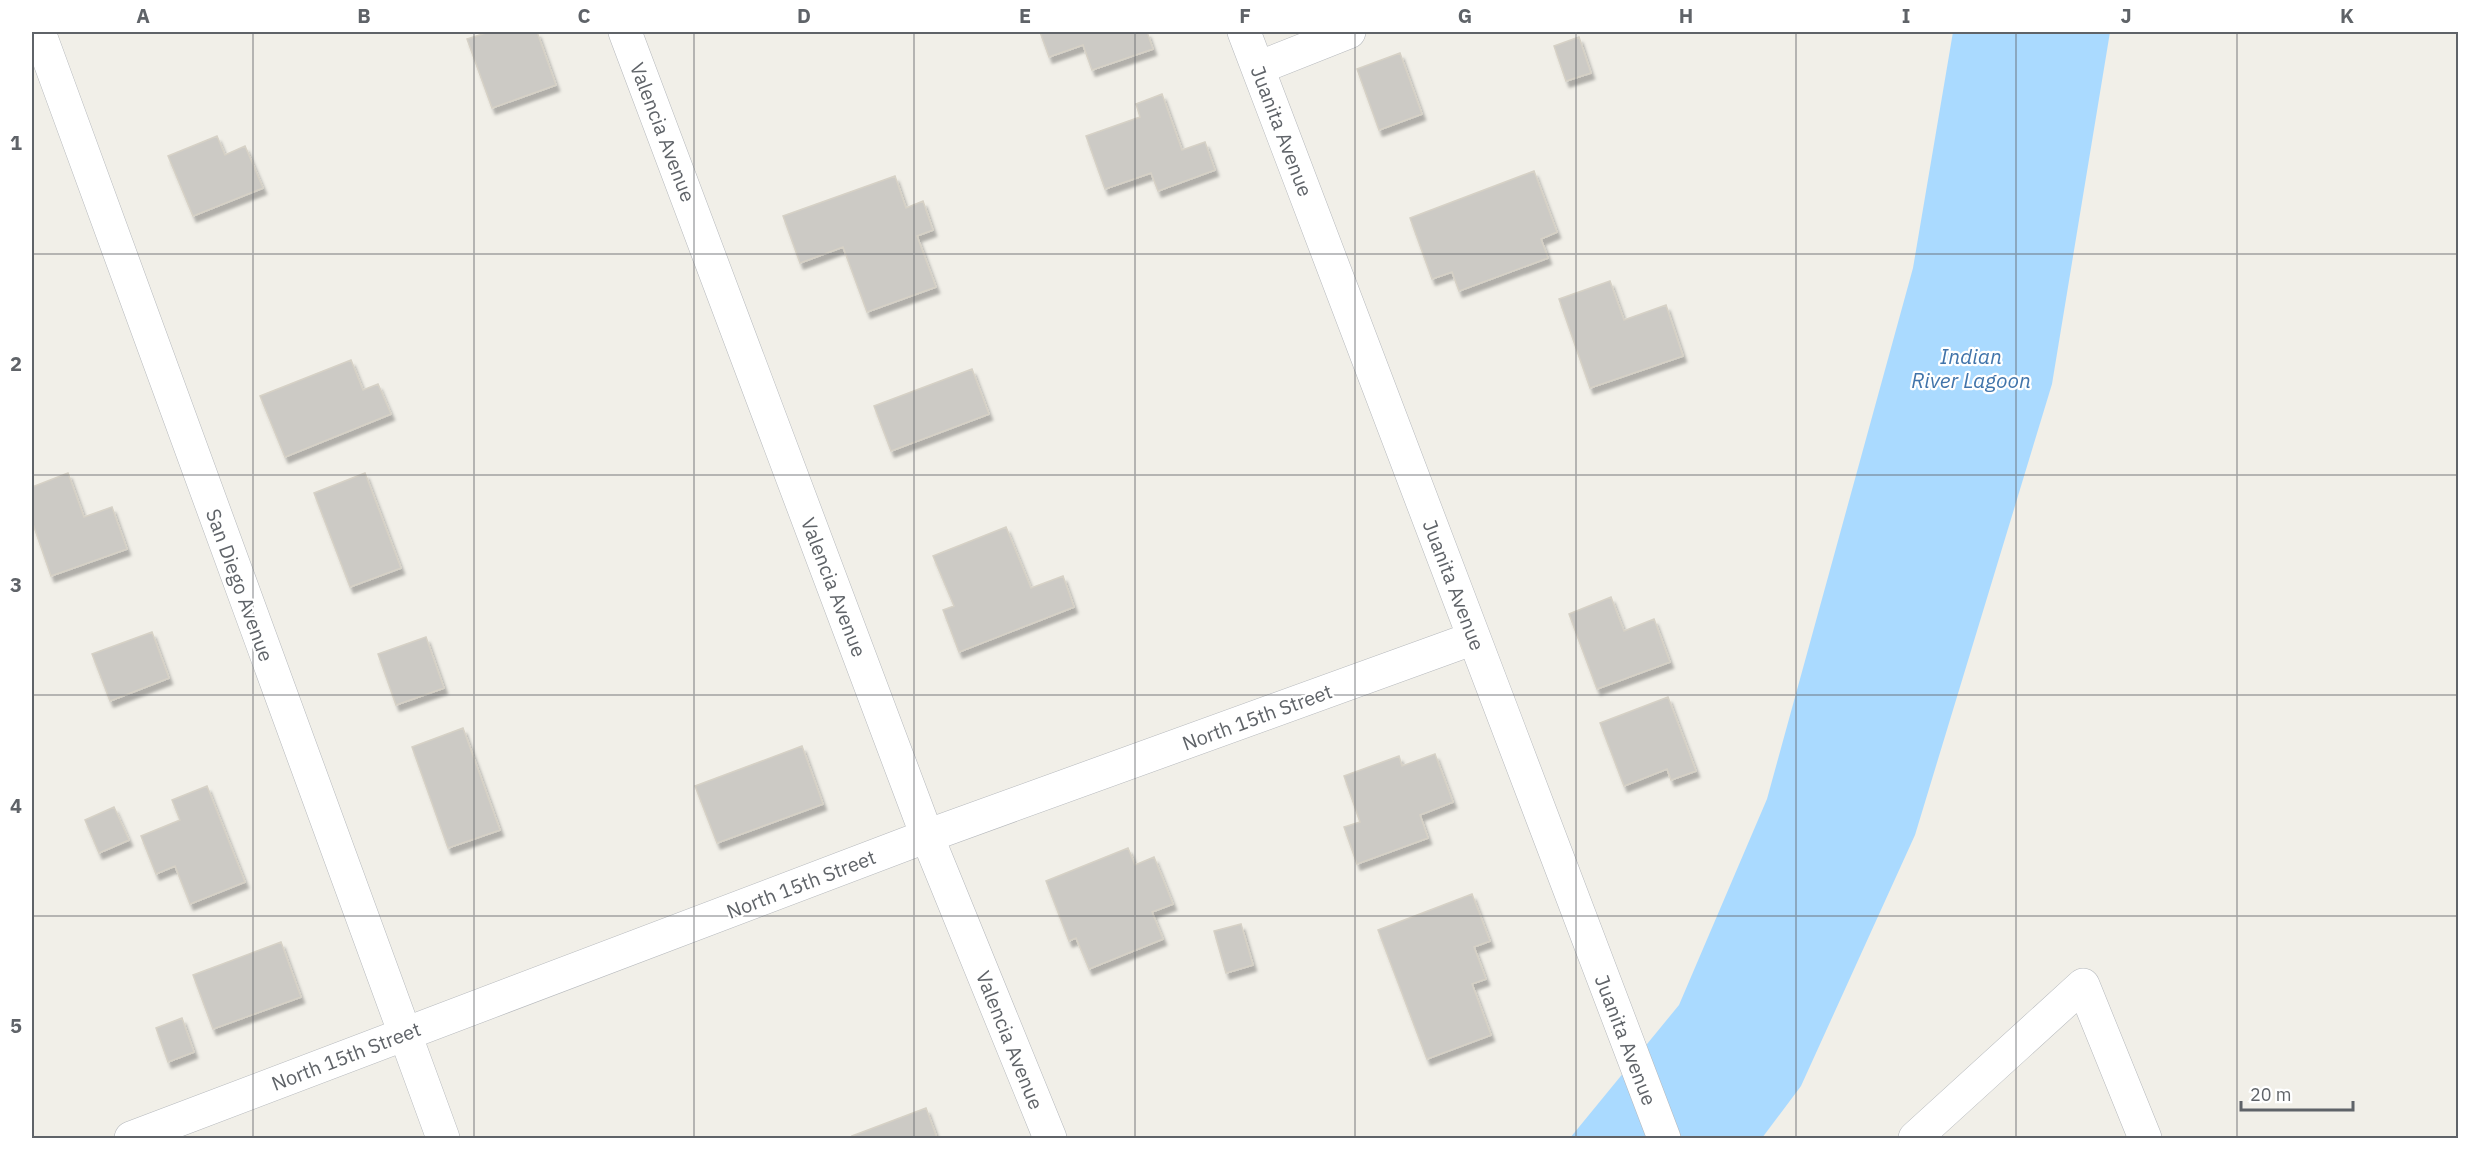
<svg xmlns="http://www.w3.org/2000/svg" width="2490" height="1170" font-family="'IBM Plex Sans',sans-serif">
  <defs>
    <filter id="shadow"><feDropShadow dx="3.5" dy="6" stdDeviation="1.5" flood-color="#0004"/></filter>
  </defs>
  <rect width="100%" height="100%" fill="#f1efe8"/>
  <!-- water -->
  <path fill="#aadaff" d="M1953,32H2110L2052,384L1915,835L1801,1086L1762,1138H1570L1679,1005L1767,799L1913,268Z"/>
  <!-- building -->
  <path fill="#cccac5" stroke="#d6d1c6" stroke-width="1.5" filter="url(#shadow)" d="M489,32H537L556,85L492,108L467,39Z
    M1040,32H1147L1153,49L1092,70L1083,45L1049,57Z
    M1579,37L1591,73L1566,81L1554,46Z
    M1400,53L1422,114L1379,130L1357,69Z
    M1162,94L1182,150L1205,142L1215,170L1158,191L1151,173L1105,189L1086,136L1140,117L1136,104Z
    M217,136L225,155L245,146L263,188L193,216L168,156Z
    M1534,171L1557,232L1541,239L1548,258L1459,291L1452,272L1432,279L1410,218Z
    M895,176L906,208L923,201L933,230L917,236L936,287L867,312L843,247L800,263L783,216Z
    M1610,281L1624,320L1666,305L1683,356L1590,388L1559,299Z
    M351,360L363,390L378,384L391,414L285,457L260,396Z
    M972,369L989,414L891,451L874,406Z
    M68,473L84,517L112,507L127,549L51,576L32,521V487Z
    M365,473L401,568L350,587L314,493Z
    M1006,527L1031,588L1063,576L1074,607L959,652L943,610L954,606L933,556Z
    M1611,597L1624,631L1654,619L1670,662L1597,689L1569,614Z
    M152,632L169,678L110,701L92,654Z
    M426,637L444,688L396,705L378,654Z
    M1668,697L1696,771L1671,780L1667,769L1624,786L1600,723Z
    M463,728L500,830L448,848L412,747Z
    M802,746L823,804L717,843L695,786Z
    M1435,754L1453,802L1420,815L1428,838L1357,864L1344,827L1360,822L1344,776L1399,756L1402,766Z
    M207,786L245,882L190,904L175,866L156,874L141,836L180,820L172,800Z
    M114,807L129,840L99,853L85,820Z
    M1128,848L1135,865L1154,857L1173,904L1152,912L1163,939L1089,969L1076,938L1069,941L1046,881Z
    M1472,894L1490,941L1474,947L1486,979L1472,984L1491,1035L1427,1059L1378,930Z
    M1241,924L1253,965L1226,973L1214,931Z
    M281,942L301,997L213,1029L193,975Z
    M182,1018L194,1052L168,1062L156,1028Z
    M926,1108L937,1138H853L852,1136Z"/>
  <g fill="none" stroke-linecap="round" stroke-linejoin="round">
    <defs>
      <path id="minor" d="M39,32L443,1138
        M625,32L927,836L1050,1138
        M1244,32L1664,1138
        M1258,68L1349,32
        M131,1138L927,836L1474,638
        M1915,1138L2083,985L2145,1138"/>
    </defs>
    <!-- minor casing -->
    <use href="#minor" stroke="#b5b8bc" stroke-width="34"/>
    <!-- minor -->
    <use href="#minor" stroke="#fff" stroke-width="33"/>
  </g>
  <!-- grid -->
  <path fill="none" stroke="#5f6368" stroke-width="1.5" stroke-opacity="0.55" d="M253,32V1138M474,32V1138M694,32V1138M914,32V1138M1135,32V1138M1355,32V1138M1576,32V1138M1796,32V1138M2016,32V1138M2237,32V1138M32,254H2458M32,475H2458M32,695H2458M32,916H2458"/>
  <g text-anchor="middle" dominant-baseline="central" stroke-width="4.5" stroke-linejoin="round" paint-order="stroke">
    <!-- street labels -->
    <g font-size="20" fill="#5f6368" stroke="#fff">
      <text transform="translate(1282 131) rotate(69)">Juanita Avenue</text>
      <text transform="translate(663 132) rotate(69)">Valencia Avenue</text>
      <text transform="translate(240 585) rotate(70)">San Diego Avenue</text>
      <text transform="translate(1454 585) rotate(69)">Juanita Avenue</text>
      <text transform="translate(834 587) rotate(69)">Valencia Avenue</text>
      <text transform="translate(1257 717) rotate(-20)">North 15th Street</text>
      <text transform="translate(801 884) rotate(-21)">North 15th Street</text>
      <text transform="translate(1010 1040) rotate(68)">Valencia Avenue</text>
      <text transform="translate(1626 1040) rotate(69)">Juanita Avenue</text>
      <text transform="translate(346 1056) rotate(-21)">North 15th Street</text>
    </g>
    <!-- water labels -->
    <g font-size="21" font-style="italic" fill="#4174aa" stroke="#fff">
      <text x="1971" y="356">Indian<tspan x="1971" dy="24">River Lagoon</tspan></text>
    </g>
  </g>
  <!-- border -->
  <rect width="2490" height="1170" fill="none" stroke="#ffffff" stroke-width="66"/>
  <!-- scale -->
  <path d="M2241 1101v9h112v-9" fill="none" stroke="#5f6368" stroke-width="3"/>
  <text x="2250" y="1101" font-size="18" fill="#5f6368" stroke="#ffffff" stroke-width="4.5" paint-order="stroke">20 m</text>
  <rect x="33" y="33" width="2424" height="1104" fill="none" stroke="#5f6368" stroke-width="2"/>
  <g font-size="20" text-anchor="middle" font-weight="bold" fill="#5f6368">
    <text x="143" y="23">A</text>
    <text x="364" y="23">B</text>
    <text x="584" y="23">C</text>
    <text x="804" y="23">D</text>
    <text x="1025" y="23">E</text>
    <text x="1245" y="23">F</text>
    <text x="1465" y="23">G</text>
    <text x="1686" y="23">H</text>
    <text x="1906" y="23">I</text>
    <text x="2126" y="23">J</text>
    <text x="2347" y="23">K</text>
    <text x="16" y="150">1</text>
    <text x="16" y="371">2</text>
    <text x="16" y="592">3</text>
    <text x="16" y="813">4</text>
    <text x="16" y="1033">5</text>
  </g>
</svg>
